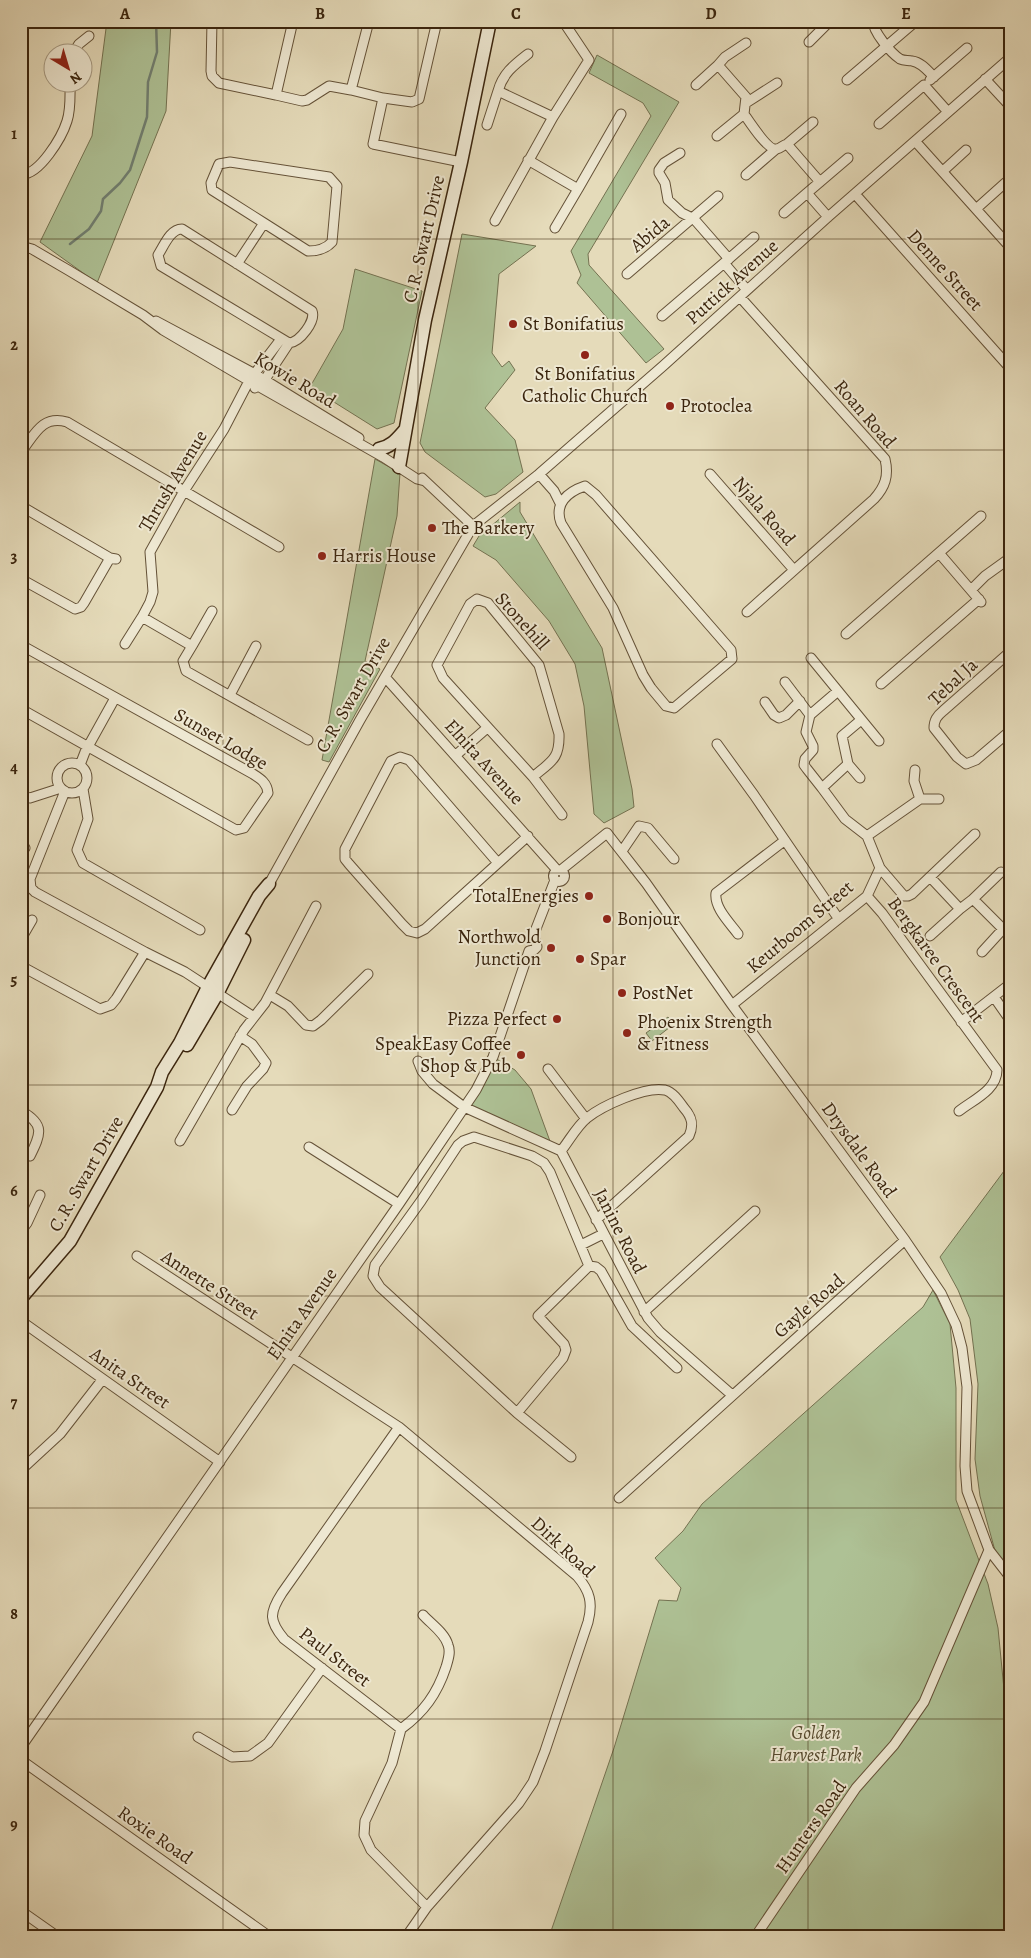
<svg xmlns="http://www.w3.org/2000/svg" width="1031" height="1958" font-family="Alegreya,serif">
  <rect width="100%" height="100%" fill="#e5dbba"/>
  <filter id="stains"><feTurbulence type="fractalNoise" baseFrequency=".004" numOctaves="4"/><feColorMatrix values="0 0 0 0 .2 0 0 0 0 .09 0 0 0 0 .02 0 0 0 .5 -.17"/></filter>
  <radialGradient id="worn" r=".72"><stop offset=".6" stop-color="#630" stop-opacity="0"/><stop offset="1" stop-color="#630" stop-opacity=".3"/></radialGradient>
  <!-- green -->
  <path fill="#aec195" stroke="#747251" d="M107,21H171L166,111L97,283L40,242L92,136Z
    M597,55L679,102L588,254L589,265L664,349L646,363L577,283L581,275L571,251L651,116L643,103L589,73Z
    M462,234L536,246L499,274L492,353L502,367L509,361L515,370L485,408L515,440L523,472L496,494L485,497L425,452L420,443Z
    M355,269L422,291L394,423L377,429L310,387L343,329Z
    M375,459L400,473L397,516L365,661L380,669L329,762L322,760Z
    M520,502V512L602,648L632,789L634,807L604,823L594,814L584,706L575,664L549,621L496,560L473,546L479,536Z
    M668,1017L674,1024L652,1041L646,1033Z
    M495,1058L515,1070L531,1089L551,1144L467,1106Z
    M1010,1163V1270L1007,1273L1010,1280V1475L1006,1561H1010V1571L997,1558L980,1496L975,1459L978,1384L970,1319L958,1290L940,1257Z
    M933,1290L950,1324L956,1388V1500L988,1584L998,1628L1010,1751V1937H549L614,1748L659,1600L677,1601L681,1588L655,1558L683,1531L702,1504L923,1307Z"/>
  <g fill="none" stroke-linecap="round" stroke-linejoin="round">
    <!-- stream -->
    <path stroke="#717f71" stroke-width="2.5" d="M70,244L89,229L101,211L103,199L120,183L130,170L147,117L148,82L157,52L156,21
      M21,276L25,272"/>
    <defs>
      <path id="street" d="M212,21L211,71L212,76L219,83L276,95
        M293,21L276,95L302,101L307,100L329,86L351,90
        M369,21L351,90L383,98
        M437,21L419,99L412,102L383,98L373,144L461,162
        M873,21C873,32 891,53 900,59C904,61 908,60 912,61C921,62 928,71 934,77
        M809,42L830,21
        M746,43L725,57L718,65L746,97L744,114C749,121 768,151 777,149C781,148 783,145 787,144L820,182
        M74,52L79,44L89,36
        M985,79L1010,106
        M847,80L916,21
        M930,80L967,48
        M696,85L718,65
        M498,91C503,73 514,65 528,54
        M746,103L777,83
        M879,124L924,85L948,112
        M487,125L498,91L553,117
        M717,136L744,114
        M915,141L1010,247
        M787,144L813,122
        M680,153L664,163L659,170V173L665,183L668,200L682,213L694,219L729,259
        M528,160L578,189L555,228
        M943,171L966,150
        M21,174C39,176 62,137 67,121C71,109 70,95 70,82
        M746,175L776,149
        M578,189L621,114
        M807,193L848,158
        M855,194L1010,368
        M976,209L1005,183
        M784,213L807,193L828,217
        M495,221L553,117L589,60L563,21
        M21,246L32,249L68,270L143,315L163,330L258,386L383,457L417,479L425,481
        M724,263L754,237
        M237,264L264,223L212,190L211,183L219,164L230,162L329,177L337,186L332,242C326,249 317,251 308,251L264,223
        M627,274L718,196
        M740,297L885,459C889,476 885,487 874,499L747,612
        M662,316L724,263L747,290
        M156,321L255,374L359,438
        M281,339L249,381L224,429L184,491L150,552L153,592L150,602L142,617L192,646L183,661L186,671L308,740
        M255,388L264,381L289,343C300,342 316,321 312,311L182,229C170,229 164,246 158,255L161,266L289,343
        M21,452C35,434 42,415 67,422L279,547
        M539,474L554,491L560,503
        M710,474L794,570
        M422,478L473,526
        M585,486L596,495L731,650L732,659L674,708L666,706L651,688L643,675L613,608L561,523C554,504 567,492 585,486Z
        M21,506L110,558
        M939,553L981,602
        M21,579L75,609L81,607L84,603L110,558L116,559
        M971,590L985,576L1010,558
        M477,599L488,603L539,665L559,734C560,760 550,762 533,777L443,678L437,665L470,604Z
        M846,634L981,516
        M125,644L142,617
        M21,645L253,774C261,779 267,783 268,793L244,828L236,830L21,709
        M192,646L212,611
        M1010,652L943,711C937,716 934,720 934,728L957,757L966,764L976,760L1010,731
        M811,658L879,741
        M385,677L557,870
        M785,682L810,715
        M881,684L979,599
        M230,695L256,646
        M765,702L774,715L779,718L786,715L800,701
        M861,720L842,736L848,764L822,788L845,819L867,836L880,868L904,896H908L912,894L975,834
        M717,744L754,795L838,918
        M456,755L487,728
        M57 778a15 15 0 1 1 30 0a15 15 0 1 1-30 0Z
        M848,764L860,778
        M80,765L85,752L115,698
        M915,770L914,781L920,799
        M533,777L562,815
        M822,788L807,769L804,765L805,759L813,750V746L806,732L810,715L838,691
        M83,789L88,819L77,850L83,863L200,930
        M65,791L30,879L31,888L35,892L145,952
        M21,796L30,798L61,788
        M1009,811L1010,810
        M867,836L920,799H939
        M21,846L25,848
        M622,851L639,826L648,828L674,859
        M498,863L409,760L400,757L391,761L345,849V859L349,864L402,924L409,931L417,933L425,929L528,836
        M561,870L607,833L610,837L646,883L732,1005L905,1240L941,1293L956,1325L962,1348L967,1387L965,1466L967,1491L989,1550L1010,1577
        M553.5 876a5.5 5.5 0 1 1 11 0a5.5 5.5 0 1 1-11 0Z
        M930,877L960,909L973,899L1003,929L1010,923
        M269,884L360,720L473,526L539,474L663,366L828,217L1010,58
        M867,896L882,913L997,1070C997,1090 973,1100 959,1111
        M973,899L1001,872
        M738,934C730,923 714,908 716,893L784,841
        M930,936L960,909
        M21,939L32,920
        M532,939L555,880
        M529,951L534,950L537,947L536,941L532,939
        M982,952L1003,929
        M21,966L100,1009L111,1005L116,999L145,952L185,972L254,1017
        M270,995L288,1006L306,1025L313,1026L321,1020L368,974
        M994,997L1010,1020
        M732,1005L867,896L880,868
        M961,1022L1010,984
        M418,1061L422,1071L433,1084L464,1107L561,1151L648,1318L660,1332L732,1395
        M548,1069L586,1119
        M232,1110L247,1086L263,1069L266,1063L252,1044L240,1036
        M21,1111C45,1124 41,1134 30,1156
        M474,1137L532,1156L544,1163L550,1172L589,1266L538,1316L564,1344L566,1350L563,1358L517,1413L380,1287L373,1276L375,1265L421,1201L458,1145L463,1141Z
        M180,1141L244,1030L265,1003L316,906
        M309,1147L399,1204
        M561,1151C569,1141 577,1126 587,1118C602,1106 645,1086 665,1090C673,1092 679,1101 684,1108C692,1117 694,1125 689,1136L596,1220
        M21,1231L27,1223L40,1195
        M581,1245L603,1234
        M137,1256L399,1427L577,1576C590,1591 593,1603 588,1622L545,1751L533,1782L519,1803L427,1907L406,1937
        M589,1266L596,1267L601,1271L632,1326L677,1368
        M644,1312L755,1211
        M21,1321L220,1462
        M517,1413L571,1457
        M399,1427L282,1593C269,1613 269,1621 284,1639L401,1729L392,1763L365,1821L364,1835L371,1850L427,1907
        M21,1470L60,1434L102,1380
        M619,1498L905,1240
        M401,1729C424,1712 437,1694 446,1667C448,1660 451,1652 448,1645C445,1633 431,1624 423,1615
        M198,1737L232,1757L250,1756L268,1743L322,1668
        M21,1747L399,1204L476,1090L493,1057L529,951
        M21,1760L270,1937
        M21,1911L58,1937
        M755,1937L856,1788L894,1745L924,1702L989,1550"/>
      <path id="secondary" d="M379,449C391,447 397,439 405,430
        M399,467L425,320L461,162L490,21
        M187,1045L217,994L244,940
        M21,1298L70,1241L157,1087L162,1072L180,1043L208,987L259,896L269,884"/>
    </defs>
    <!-- street casing -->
    <use href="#street" stroke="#655238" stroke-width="11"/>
    <!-- secondary casing -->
    <use href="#secondary" stroke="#3a240d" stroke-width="15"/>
    <!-- street -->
    <use href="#street" stroke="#eee8d2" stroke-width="9"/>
    <!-- secondary -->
    <use href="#secondary" stroke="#eee8d2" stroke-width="12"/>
  </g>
  <!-- grid -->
  <path fill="none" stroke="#3a240d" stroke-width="1" stroke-opacity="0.55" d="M223,21V1937M418,21V1937M613,21V1937M808,21V1937M21,239H1010M21,450H1010M21,662H1010M21,873H1010M21,1085H1010M21,1296H1010M21,1508H1010M21,1719H1010"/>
  <!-- markers -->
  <g fill="#8f2418" stroke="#eee8d2" stroke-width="2">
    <circle cx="513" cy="324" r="5"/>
    <circle cx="585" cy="355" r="5"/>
    <circle cx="670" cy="406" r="5"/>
    <circle cx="432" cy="528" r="5"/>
    <circle cx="322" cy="556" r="5"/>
    <circle cx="589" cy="896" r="5"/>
    <circle cx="607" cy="919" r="5"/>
    <circle cx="551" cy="948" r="5"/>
    <circle cx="580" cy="959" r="5"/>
    <circle cx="622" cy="993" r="5"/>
    <circle cx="557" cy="1019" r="5"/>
    <circle cx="627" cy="1033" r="5"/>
    <circle cx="521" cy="1055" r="5"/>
  </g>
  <g text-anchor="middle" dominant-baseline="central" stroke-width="4" stroke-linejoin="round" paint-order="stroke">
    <!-- street labels -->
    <g font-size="19" fill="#3a240d" stroke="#eee8d2">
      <text transform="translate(650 234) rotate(-40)">Abida</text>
      <text transform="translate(424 239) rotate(-77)">C.R. Swart Drive</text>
      <text transform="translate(945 270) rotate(48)">Denne Street</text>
      <text transform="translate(732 282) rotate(-42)">Puttick Avenue</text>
      <text transform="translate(295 380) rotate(31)">Kowie Road</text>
      <text transform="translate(865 414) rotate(49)">Roan Road</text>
      <text transform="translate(173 481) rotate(-59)">Thrush Avenue</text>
      <text transform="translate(764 511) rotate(49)">Njala Road</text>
      <text transform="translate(522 621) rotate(48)">Stonehill</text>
      <text transform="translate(953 682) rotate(-43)">Tebal Ja</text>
      <text transform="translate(353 695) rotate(-60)">C.R. Swart Drive</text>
      <text transform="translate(221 739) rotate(30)">Sunset Lodge</text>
      <text transform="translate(484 762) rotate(48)">Elnita Avenue</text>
      <text transform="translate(800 927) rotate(-40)">Keurboom Street</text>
      <text transform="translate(936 960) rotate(54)">Bergkaree Crescent</text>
      <text transform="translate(859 1150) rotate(54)">Drysdale Road</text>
      <text transform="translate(86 1174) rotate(-60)">C.R. Swart Drive</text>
      <text transform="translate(620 1231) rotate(63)">Janine Road</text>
      <text transform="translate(210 1285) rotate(33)">Annette Street</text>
      <text transform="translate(809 1306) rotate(-41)">Gayle Road</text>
      <text transform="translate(302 1314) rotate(-55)">Elnita Avenue</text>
      <text transform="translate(130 1378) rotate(35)">Anita Street</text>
      <text transform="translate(563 1547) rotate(43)">Dirk Road</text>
      <text transform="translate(335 1657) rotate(38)">Paul Street</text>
      <text transform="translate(811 1827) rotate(-55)">Hunters Road</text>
      <text transform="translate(155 1835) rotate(35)">Roxie Road</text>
    </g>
    <!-- poi labels -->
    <g font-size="19" fill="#3a240d" stroke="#eee8d2" text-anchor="start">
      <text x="523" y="324">St Bonifatius</text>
      <text x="585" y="374" text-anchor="middle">St Bonifatius<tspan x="585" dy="22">Catholic Church</tspan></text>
      <text x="680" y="406">Protoclea</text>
      <text x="442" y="528">The Barkery</text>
      <text x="332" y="556">Harris House</text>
      <text x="579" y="896" text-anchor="end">TotalEnergies</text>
      <text x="617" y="919">Bonjour</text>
      <text x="541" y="937" text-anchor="end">Northwold<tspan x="541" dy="22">Junction</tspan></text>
      <text x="590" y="959">Spar</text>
      <text x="632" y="993">PostNet</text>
      <text x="547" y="1019" text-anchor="end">Pizza Perfect</text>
      <text x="637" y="1022">Phoenix Strength<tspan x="637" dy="22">&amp; Fitness</tspan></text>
      <text x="511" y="1044" text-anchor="end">SpeakEasy Coffee<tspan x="511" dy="22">Shop &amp; Pub</tspan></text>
    </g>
    <!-- park labels -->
    <g font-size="19" font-style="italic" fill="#574b2f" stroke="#eee8d2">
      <text x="816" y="1733">Golden<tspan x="816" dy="22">Harvest Park</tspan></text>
    </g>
  </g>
  <!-- margin -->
  <rect width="1031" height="1958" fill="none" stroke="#e5dbba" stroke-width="55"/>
  <!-- north arrow -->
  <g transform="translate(68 68) rotate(142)"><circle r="24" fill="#eee8d2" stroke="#a69a83"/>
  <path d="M0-4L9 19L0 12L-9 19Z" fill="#8f2418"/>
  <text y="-8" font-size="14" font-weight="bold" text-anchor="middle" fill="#3a240d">N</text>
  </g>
  <rect x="28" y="28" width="976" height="1902" fill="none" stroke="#3a240d" stroke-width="2"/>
  <g font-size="16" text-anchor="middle" font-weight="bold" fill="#3a240d">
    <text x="125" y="19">A</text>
    <text x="320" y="19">B</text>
    <text x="516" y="19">C</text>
    <text x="711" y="19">D</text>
    <text x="906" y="19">E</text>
    <text x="14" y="139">1</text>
    <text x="14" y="350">2</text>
    <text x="14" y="562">3</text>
    <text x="14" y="773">4</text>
    <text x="14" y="985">5</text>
    <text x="14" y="1196">6</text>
    <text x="14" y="1408">7</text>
    <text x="14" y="1619">8</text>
    <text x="14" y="1830">9</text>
  </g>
  <rect width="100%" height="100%" filter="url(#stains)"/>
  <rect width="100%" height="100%" fill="url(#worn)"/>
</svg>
